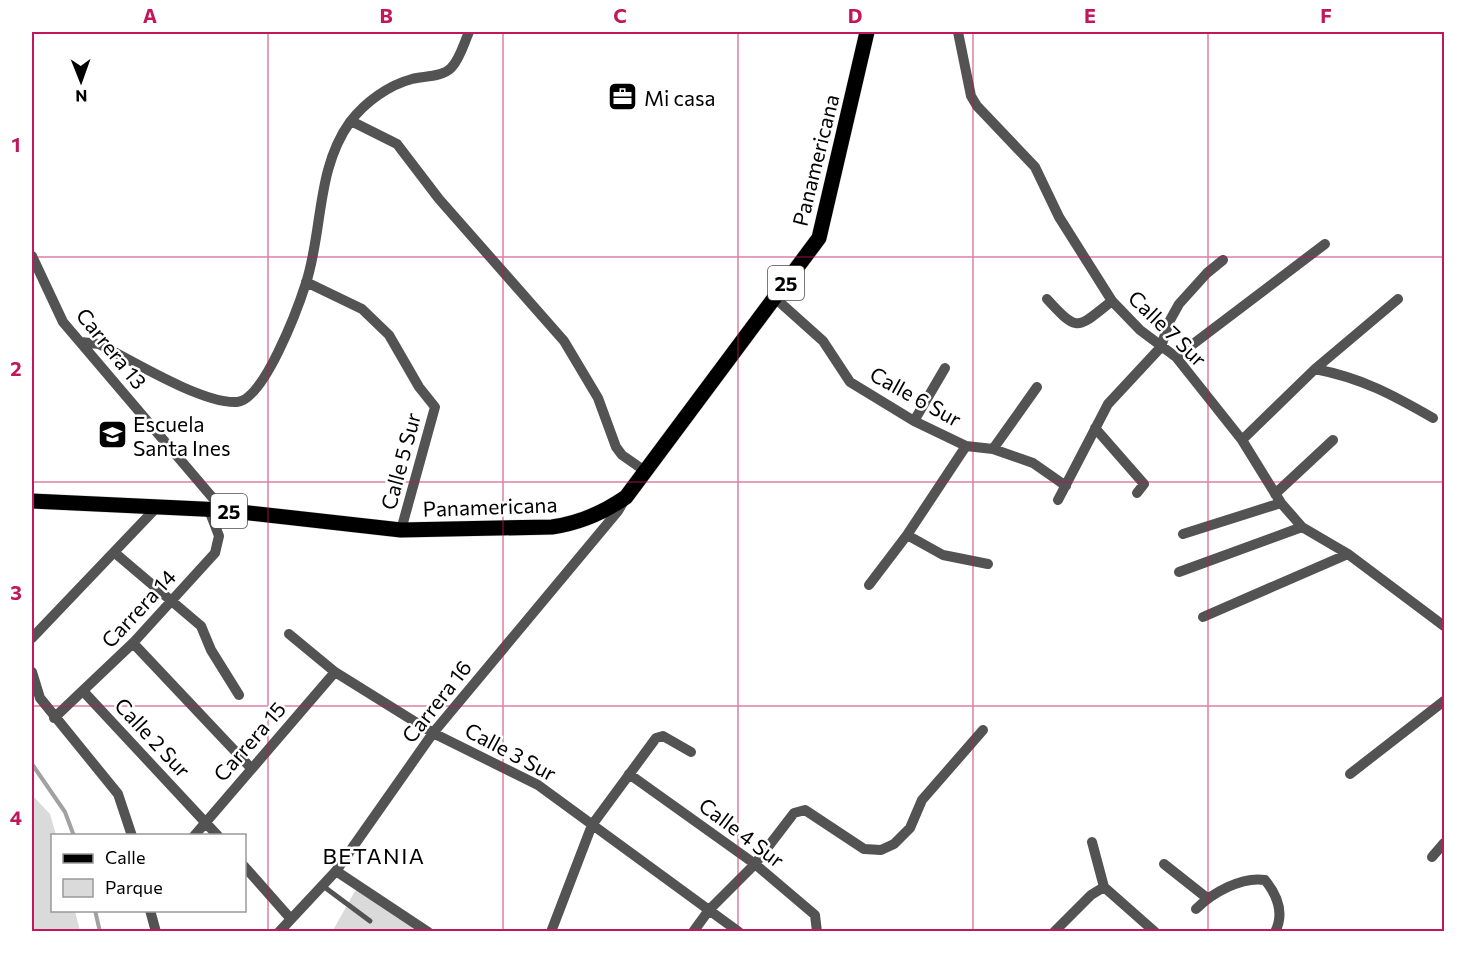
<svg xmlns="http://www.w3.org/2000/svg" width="1476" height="963" font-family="Commissioner,sans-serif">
  <rect width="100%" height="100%" fill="#fff"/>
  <!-- green -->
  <path fill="#dadada" d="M32,795L50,814L56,835L52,836V910L75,911L80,931H32Z
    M355,891H361L419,932H332Z"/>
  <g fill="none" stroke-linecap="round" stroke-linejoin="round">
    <!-- stream -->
    <path stroke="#a1a1a1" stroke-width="4" d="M32,764L65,812L74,836
      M95,910L100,932"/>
    <defs>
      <path id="primary" d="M32,501L223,510L401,530L552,527C580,523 603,513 626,497L819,238L867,32"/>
    </defs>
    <!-- primary casing -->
    <use href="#primary" stroke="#dbdbdb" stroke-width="16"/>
    <!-- service -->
    <path stroke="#535353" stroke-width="5" d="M323,886L370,921"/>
    <!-- minor -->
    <path stroke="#535353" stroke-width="10" d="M958,32L971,96L977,106L1035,167L1059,217L1112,301L1140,330L1176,357L1242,440L1281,503L1302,527L1348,554L1444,626
      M351,121L397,144L439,199L564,341L598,398L616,447L622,455L645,471
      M32,256L63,322L223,510
      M306,282L362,309L389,335L419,387L435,407L401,530
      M775,298L823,341L850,382L914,421L966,446L993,449L1033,463L1066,486
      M1047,299C1079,334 1077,328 1112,301
      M81,342L99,344C131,360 202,404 237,402C264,400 298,308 306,283C323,231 316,169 350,122C365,102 389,85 412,79C424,76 442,77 451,68C460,59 464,43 469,32
      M1176,357L1325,244
      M1315,369C1362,378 1393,395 1433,418
      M914,421L945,368
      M1095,428L1144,484L1137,493
      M1242,440L1315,369L1398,299
      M993,449L1037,387
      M1275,494L1333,440
      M1058,500L1108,404L1161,347L1169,322L1179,304L1207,273L1223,260
      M1183,534L1281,503
      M907,535L943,555L988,564
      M115,553L201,626L211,650L239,695
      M1179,572L1302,527
      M869,585L907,535L966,446
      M1203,617L1348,554
      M289,634L335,672L433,733L538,785L739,932
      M32,638L157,507
      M133,643L251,768
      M32,672L40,698L118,794L132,836
      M83,691L218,836
      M54,718L133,643L215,553L219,536L209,510
      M629,774L755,864L815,915L817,932
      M1350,774L1444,701
      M194,836L335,672
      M1092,842L1104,887L1155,932
      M1432,857L1444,843
      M1164,864L1207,898
      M244,866L290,918
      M336,871L428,932
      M1196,909C1212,893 1242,876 1265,880C1277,895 1285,913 1275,932
      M150,910L156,932
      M279,932L336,871L433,733L618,511L625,499
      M551,932L592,825L656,738L663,736L691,752
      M693,932L709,910L755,864L794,813L805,810L864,849L881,850L894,844L910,828L922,800L983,730
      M1054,932L1091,895L1104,887"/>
    <!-- primary -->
    <use href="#primary" stroke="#000" stroke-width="15"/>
  </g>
  <!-- grid -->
  <path fill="none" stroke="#c2185b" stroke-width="1.5" stroke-opacity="0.55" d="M268,32V932M503,32V932M738,32V932M973,32V932M1208,32V932M32,257H1444M32,482H1444M32,706H1444"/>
  <!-- icons -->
  <defs>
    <symbol id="office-square" viewBox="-11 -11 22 22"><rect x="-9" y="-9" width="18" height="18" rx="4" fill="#000" stroke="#fff"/><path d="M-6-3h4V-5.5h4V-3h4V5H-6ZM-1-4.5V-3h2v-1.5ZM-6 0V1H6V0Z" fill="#fff"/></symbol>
    <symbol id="school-square" viewBox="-11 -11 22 22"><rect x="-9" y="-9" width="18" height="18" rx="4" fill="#000" stroke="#fff"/><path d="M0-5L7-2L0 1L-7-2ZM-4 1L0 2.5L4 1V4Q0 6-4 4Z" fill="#fff"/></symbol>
  </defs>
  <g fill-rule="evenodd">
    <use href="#office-square" x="606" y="80" width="33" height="33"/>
    <use href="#school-square" x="96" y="418" width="33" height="33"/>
  </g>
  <g text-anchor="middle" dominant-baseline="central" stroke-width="5" stroke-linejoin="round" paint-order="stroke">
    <!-- shield labels -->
    <g fill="#fff" stroke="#4c4c4c" stroke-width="1.5">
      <rect x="768" y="266" width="36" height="34" rx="4.5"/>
      <rect x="211" y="494" width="36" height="34" rx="4.5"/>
    </g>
    <g font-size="20" font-weight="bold" fill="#000">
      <text x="786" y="283">25</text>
      <text x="229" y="511">25</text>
    </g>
    <!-- poi labels -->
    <g font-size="21" fill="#000" stroke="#fff" text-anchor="start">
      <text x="644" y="97">Mi casa</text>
      <text x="133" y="423">Escuela<tspan x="133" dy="24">Santa Ines</tspan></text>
    </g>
    <!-- street labels -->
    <g font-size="21" fill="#000" stroke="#fff">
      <text transform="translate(815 160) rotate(-76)">Panamericana</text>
      <text transform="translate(1168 328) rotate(44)">Calle 7 Sur</text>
      <text transform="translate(112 348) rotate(51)">Carrera 13</text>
      <text transform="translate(916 396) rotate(29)">Calle 6 Sur</text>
      <text transform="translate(400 461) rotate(-75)">Calle 5 Sur</text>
      <text transform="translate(490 506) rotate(-2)">Panamericana</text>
      <text transform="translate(138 608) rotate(-47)">Carrera 14</text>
      <text transform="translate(436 701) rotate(-52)">Carrera 16</text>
      <text transform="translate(153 737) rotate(47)">Calle 2 Sur</text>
      <text transform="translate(249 741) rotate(-49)">Carrera 15</text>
      <text transform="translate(511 751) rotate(28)">Calle 3 Sur</text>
      <text transform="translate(742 832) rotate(37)">Calle 4 Sur</text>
    </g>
    <!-- neighbourhood labels -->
    <g font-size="22" letter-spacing="1.5" fill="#000" stroke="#fff">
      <text x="374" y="855">BETANIA</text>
    </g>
  </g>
  <!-- border -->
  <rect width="1476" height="963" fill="none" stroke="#ffffff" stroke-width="66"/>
  <!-- legend -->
  <rect x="51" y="834" width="195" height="78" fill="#ffffff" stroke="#999999" stroke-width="1.5"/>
  <rect x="63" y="854" width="30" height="9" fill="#000000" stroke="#999999" stroke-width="1.5"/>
  <text x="105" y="864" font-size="18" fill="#000000">Calle</text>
  <rect x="63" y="879" width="30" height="18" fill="#dadada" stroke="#999999" stroke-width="1.5"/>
  <text x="105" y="894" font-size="18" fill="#000000">Parque</text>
  <!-- north arrow -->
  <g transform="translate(81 81) rotate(179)" stroke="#ffffff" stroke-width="4.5" paint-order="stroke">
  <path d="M0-4.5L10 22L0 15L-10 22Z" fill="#000000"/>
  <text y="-9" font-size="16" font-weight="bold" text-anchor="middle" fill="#000000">N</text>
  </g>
  <rect x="33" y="33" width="1410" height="897" fill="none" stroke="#c2185b" stroke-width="2"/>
  <g font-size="20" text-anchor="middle" font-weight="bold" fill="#c2185b">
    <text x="150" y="23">A</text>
    <text x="386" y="23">B</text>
    <text x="620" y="23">C</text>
    <text x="855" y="23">D</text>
    <text x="1090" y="23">E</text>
    <text x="1326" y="23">F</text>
    <text x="16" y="152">1</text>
    <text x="16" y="376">2</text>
    <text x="16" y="600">3</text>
    <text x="16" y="825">4</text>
  </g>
</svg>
